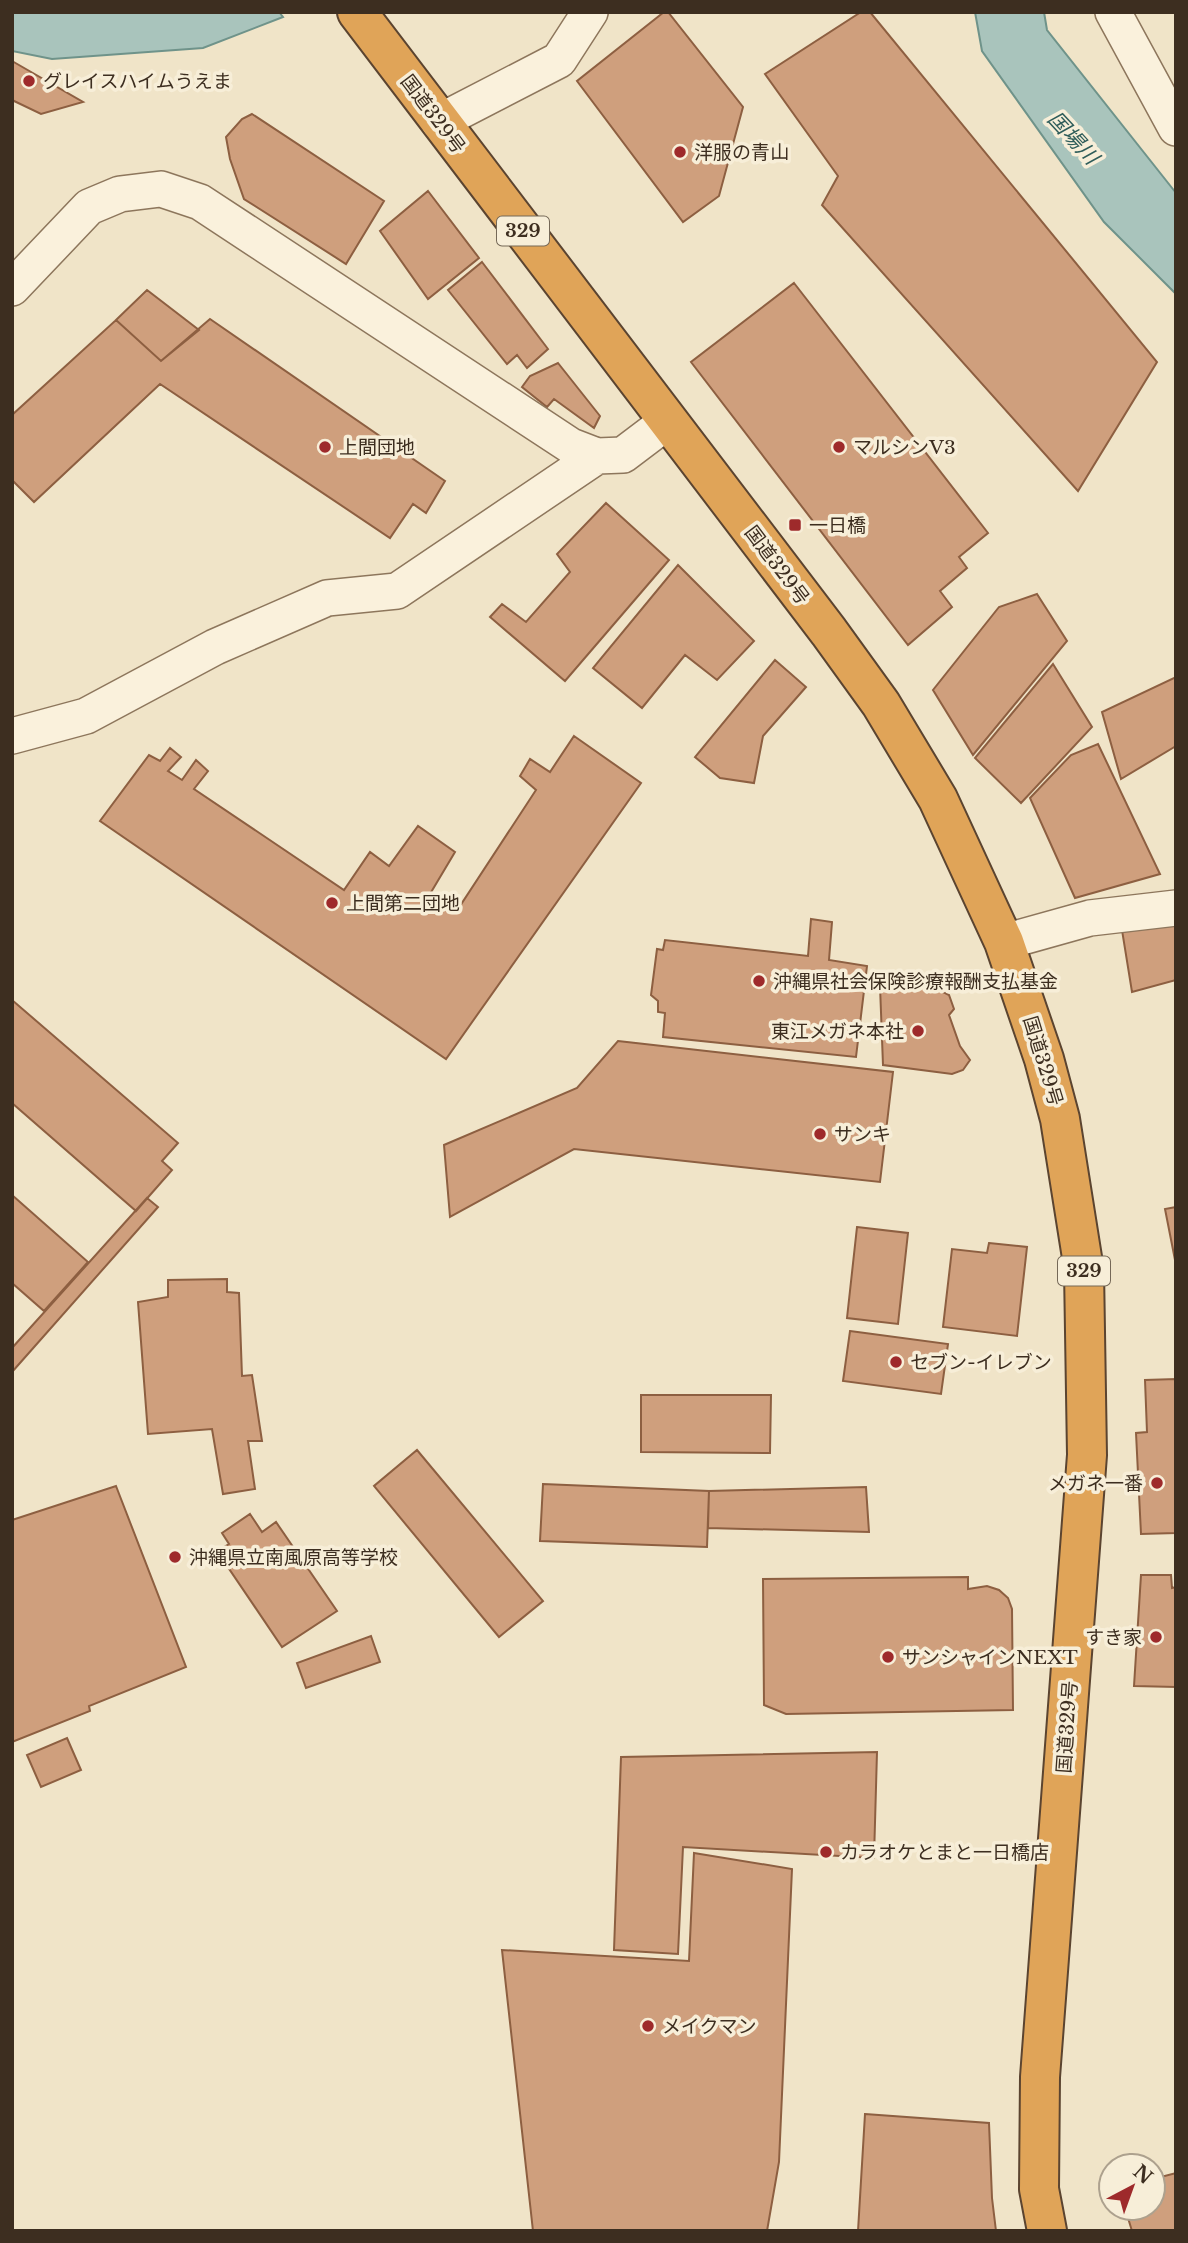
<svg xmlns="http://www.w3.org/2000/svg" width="1188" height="2243" font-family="'Libre Baskerville','Noto Sans JP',serif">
  <rect width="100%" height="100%" fill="#f0e4c8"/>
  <!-- water -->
  <path fill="#a9c4bc" stroke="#6f938a" stroke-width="2" d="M12,12H279L283,17L203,48L52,59L12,51Z
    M975,12H1044L1047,30L1176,193V294L1104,222L982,51Z"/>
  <!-- building -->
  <path fill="#cf9f7d" stroke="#8d5f41" stroke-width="2" d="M664,12H668L743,107L719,196L683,222L577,81Z
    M861,12H870L1157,362L1078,491L822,205L838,176L765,74Z
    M12,61L83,102L41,114L12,100Z
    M252,114L384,201L346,264L244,199L230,159L226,137L242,119Z
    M428,191L479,258L428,299L380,231Z
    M482,262L548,349L527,368L517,355L507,364L448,290Z
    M794,283L988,533L959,557L967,568L940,591L952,607L908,645L691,362Z
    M147,290L199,330L161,361L116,320Z
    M210,319L445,481L426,513L413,504L390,538L160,384L34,502L12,480V415L116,320L161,361Z
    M558,363L600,416L594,428L554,399L547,407L522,387L530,376Z
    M606,503L669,560L565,681L490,617L502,604L526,622L570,572L557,554Z
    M678,565L754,641L717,680L685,655L642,708L593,668Z
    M1037,594L1067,641L973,755L933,690L999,607Z
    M775,660L806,687L763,736L754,783L720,778L695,757Z
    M1053,664L1092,727L1021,803L975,758Z
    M1176,677V746L1121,779L1102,712Z
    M574,736L641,783L446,1059L100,821L149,755L160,761L170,748L181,757L168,771L182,780L196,760L208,771L194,789L344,890L370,852L389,866L418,826L455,852L430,894L456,912L536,790L520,776L530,759L550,772Z
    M1098,744L1160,874L1075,898L1030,798L1071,755Z
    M1176,918V980L1132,992L1121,924Z
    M811,919L832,922L829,960L867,966L856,1057L663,1037L665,1013L658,1012V1001L651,995L657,949L663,950L665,940L808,956Z
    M939,983L943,992L949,995L954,1009L949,1015L960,1046L970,1060L963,1070L952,1074L883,1065L880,986Z
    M12,1000L178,1143L162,1161L172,1170L136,1211L12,1103Z
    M618,1041L893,1072L880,1182L574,1149L450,1217L444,1145L577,1088Z
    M12,1195L88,1262L44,1311L12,1283Z
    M147,1198L158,1207L12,1372V1348Z
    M1176,1207V1265L1165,1209Z
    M857,1227L908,1233L898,1324L847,1318Z
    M989,1243L1027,1247L1017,1336L943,1327L952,1249L987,1253Z
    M227,1279V1292L239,1293L242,1376L252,1375L262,1441H248L255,1489L223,1494L212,1429L148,1434L138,1302L168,1297V1280Z
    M850,1331L948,1344L941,1394L843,1381Z
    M1176,1379V1533L1141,1534L1136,1433L1147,1432L1145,1380Z
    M641,1395H771L770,1453L641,1452Z
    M417,1450L543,1601L499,1637L374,1486Z
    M543,1484L709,1491L707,1547L540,1541Z
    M116,1486L186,1667L89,1706L90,1711L12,1742V1520Z
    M866,1487L869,1532L708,1528L709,1491Z
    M250,1514L262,1532L276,1522L337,1611L282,1647L217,1551L229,1544L222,1533Z
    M1141,1575H1171L1172,1588L1176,1587V1687L1134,1686Z
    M968,1577V1589L987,1586L999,1590L1008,1598L1012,1609L1013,1710L786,1714L764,1705L763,1579Z
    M371,1636L380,1662L306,1688L297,1663Z
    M67,1738L81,1770L41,1787L27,1755Z
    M877,1752L874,1858L683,1847L678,1954L614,1950L621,1757Z
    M694,1853L792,1869L779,2162L767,2231H533L502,1950L689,1961Z
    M865,2114L989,2123L992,2198L996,2231H858Z
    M1176,2173V2231H1132L1125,2208H1153V2179Z"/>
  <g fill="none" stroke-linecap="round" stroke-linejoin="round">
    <defs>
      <path id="minor" d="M1113,12L1176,128
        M439,122L559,60L590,12
        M12,288L89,207L120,194L161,189L200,202L571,446L597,456L623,455L668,421
        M12,736L86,716L215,647L327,598L397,591L597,456
        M1004,942L1090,918L1176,908"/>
      <path id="highway" d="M357,12L829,632L881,704L938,799L1004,942L1044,1059L1060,1119L1084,1270L1087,1455L1040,2077L1039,2189L1047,2231"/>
    </defs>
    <!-- minor casing -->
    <use href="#minor" stroke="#8d765c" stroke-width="38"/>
    <!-- highway casing -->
    <use href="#highway" stroke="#5b4430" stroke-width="42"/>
    <!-- minor -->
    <use href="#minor" stroke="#faf1dc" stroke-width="35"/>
    <!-- highway -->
    <use href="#highway" stroke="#e0a458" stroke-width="38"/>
  </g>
  <!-- markers -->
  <g fill="#9e2a2b" stroke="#f7eed8" stroke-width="2.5">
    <circle cx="29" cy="81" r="7"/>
    <circle cx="680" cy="152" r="7"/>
    <circle cx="325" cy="447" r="7"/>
    <circle cx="839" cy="447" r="7"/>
    <rect x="788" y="518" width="14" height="14" rx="3.5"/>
    <circle cx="332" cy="903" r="7"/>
    <circle cx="759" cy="981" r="7"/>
    <circle cx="918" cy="1031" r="7"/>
    <circle cx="820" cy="1134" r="7"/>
    <circle cx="896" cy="1362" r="7"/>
    <circle cx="1157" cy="1483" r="7"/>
    <circle cx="175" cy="1557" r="7"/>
    <circle cx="1156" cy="1637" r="7"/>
    <circle cx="888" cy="1657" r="7"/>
    <circle cx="826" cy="1852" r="7"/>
    <circle cx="648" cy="2026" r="7"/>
  </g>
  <g text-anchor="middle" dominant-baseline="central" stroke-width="7" stroke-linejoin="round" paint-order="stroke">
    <!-- shield labels -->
    <g fill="#f7eed8" stroke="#756857" stroke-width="2">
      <rect x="497" y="216.5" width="52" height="29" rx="5"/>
      <rect x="1058" y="1256.5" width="52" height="29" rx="5"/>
    </g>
    <g font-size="18" font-weight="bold" fill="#3d2e20">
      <text x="523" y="231">329</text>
      <text x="1084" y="1271">329</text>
    </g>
    <!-- poi labels -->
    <g font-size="19" fill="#3d2e20" stroke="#f7eed8" text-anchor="start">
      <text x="43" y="81">グレイスハイムうえま</text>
      <text x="694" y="152">洋服の青山</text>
      <text x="339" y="447">上間団地</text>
      <text x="853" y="447">マルシンV3</text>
      <text x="809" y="525">一日橋</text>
      <text x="346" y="903">上間第二団地</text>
      <text x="773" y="981">沖縄県社会保険診療報酬支払基金</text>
      <text x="904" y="1031" text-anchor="end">東江メガネ本社</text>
      <text x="834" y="1134">サンキ</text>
      <text x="910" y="1362">セブン-イレブン</text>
      <text x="1143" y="1483" text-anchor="end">メガネ一番</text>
      <text x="189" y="1557">沖縄県立南風原高等学校</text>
      <text x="1142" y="1637" text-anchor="end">すき家</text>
      <text x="902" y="1657">サンシャインNEXT</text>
      <text x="840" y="1852">カラオケとまと一日橋店</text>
      <text x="662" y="2026">メイクマン</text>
    </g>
    <!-- street labels -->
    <g font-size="19" fill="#3d2e20" stroke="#f7eed8">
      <text transform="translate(433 114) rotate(53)">国道329号</text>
      <text transform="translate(777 565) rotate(53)">国道329号</text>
      <text transform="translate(1043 1061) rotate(73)">国道329号</text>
      <text transform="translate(1067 1727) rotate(-86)">国道329号</text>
    </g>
    <!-- water labels -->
    <g font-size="21" font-style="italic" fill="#2f5d5a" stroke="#f7eed8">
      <text transform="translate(1073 138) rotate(47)">国場川</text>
    </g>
  </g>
  <!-- border -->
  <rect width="1188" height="2243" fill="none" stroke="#3d2e20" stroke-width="28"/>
  <!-- north arrow -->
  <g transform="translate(1132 2187) rotate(41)"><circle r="33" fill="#f7eed8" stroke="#ada18e" stroke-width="2"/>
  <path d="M0-5L12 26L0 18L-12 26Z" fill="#9e2a2b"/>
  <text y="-10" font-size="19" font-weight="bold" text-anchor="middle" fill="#3d2e20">N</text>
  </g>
</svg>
